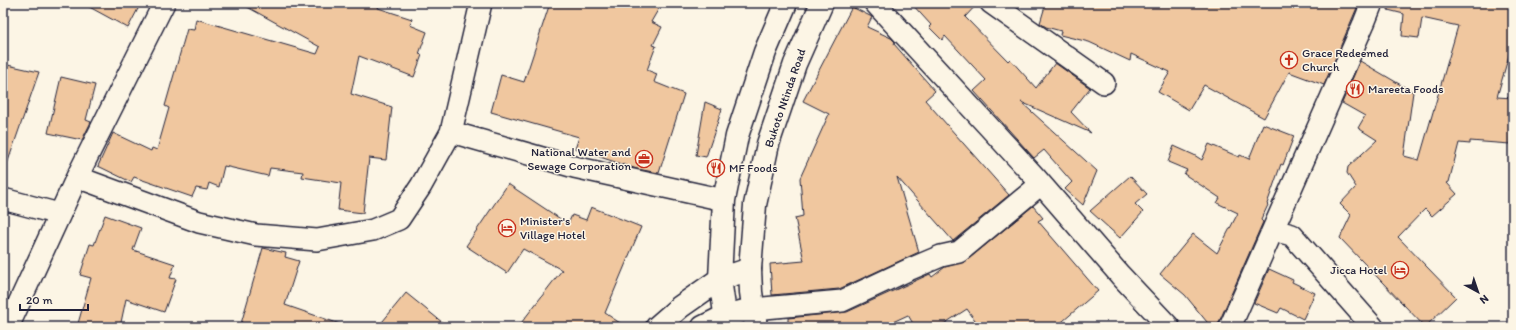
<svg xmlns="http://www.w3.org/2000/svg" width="1516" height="330" font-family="Itim,sans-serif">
  <rect width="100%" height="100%" fill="#fcf5e5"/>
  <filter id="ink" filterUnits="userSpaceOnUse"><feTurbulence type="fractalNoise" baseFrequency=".025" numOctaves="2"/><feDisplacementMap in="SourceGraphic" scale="8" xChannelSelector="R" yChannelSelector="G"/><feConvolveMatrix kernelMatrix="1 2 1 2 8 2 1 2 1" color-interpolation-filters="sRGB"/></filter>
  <g filter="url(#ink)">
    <!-- building -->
    <path fill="#f0c79f" stroke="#22223b" d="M82,3H141L128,28Z
      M240,3H380L378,8L412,19L410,25L427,32L419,54L422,55L414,77L359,56L351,94L392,107L386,160L369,158L363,213L338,210L341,183L302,177L303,172L270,168L268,176L224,166L219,187L209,183L207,190L196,188L192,197L134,177L131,182L98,166L113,133L151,151L152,148L157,150L169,108L165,106L187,29L194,30L196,19L317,54L320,47Z
      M550,3H662L651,22L662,27L653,45L656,46L647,70L657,74L654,82L684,94L659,173L637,169L575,149L579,137L491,112L501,75L524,82Z
      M911,3H978L965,17L1008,61L1010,59L1036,88L1055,63L1090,88L1071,112L1091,133L1021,102L1097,171L1083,205L1065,189L1072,182L1044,150L1034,158L974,91L986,80L945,36L942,40L929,27L931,25Z
      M1046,3H1359L1324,85L1289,72L1264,118L1204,85L1189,110L1158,92L1170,72L1131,54L1130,61L1089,42L1060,35L1061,31L1046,27L1040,23Z
      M1389,3H1513V41L1497,97L1513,98L1510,144L1470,141V144L1459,143L1449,182L1447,183L1457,194L1432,216L1425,209L1398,237L1456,297L1425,327L1340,238L1351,215L1340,204L1356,187L1347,173L1348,167L1377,140L1358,128L1365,116L1342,103L1360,61L1413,92L1404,156L1419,160L1458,26L1422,18L1419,38L1402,36L1404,14L1388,10Z
      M852,7L872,17L867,27L891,38L895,42L894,44L935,91L925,100L1009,195L953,241L897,177L919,252L839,289L772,295L770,264L804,261L795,218L803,216L800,178L829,114L803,101Z
      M3,64L39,72L6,167L3,166Z
      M61,77L95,85L86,120L91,122L82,140L48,133Z
      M705,102L722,109L706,157L696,155Z
      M1263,124L1294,136L1283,165L1281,164L1267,204L1268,205L1261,220L1263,222L1219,322L1218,327H1211L1185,295L1160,274L1193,234L1217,253L1238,213L1217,203L1220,198L1184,174L1187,170L1168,162L1174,146L1194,155L1202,160L1209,144L1239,157L1240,155L1249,159Z
      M1130,176L1147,194L1135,204L1143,212L1120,238L1090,211Z
      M508,184L568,224L572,215L586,220L591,207L641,227L605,313L626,327H518L562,270L523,249L507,273L466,246Z
      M1033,206L1043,218L1038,221L1098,291L1056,327H980L967,309L939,327H915L908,315L882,327H788V318L847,312L930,274L932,277L945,267L966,261Z
      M105,215L141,228L133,250L175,264L170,278L176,279L164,312L126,299L120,327H77L91,278L80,275L90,244L94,245Z
      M263,248L286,253L285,257L299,261L285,305L340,324L339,327H240Z
      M1269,269L1293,280L1292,282L1315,293L1303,319L1281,308L1278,313L1254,303Z
      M406,293L448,327H378Z"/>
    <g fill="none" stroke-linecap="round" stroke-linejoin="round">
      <defs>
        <path id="minor" d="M875,3L1036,178L1120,275L1169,327
          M991,3L1104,83
          M451,132L574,167L724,200
          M77,177L199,222L256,235L317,240L373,230L399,219L421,186L451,132L481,3
          M3,199L59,214
          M1273,230L1292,235L1373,327
          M753,309L842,301L908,270L941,256L959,252L1041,184
          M8,327L77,177L164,3
          M1230,327L1364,23L1372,3"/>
        <path id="tertiary" d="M657,327L680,307L720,279L750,269
          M703,327L725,316L753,309"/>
        <path id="secondary" d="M727,327L720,279L724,200L737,136L765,52L786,3
          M756,327L751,292L750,269L755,205L768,144L795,64L822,3"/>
      </defs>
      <!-- minor casing -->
      <use href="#minor" stroke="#22223b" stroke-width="24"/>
      <!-- tertiary casing -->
      <use href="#tertiary" stroke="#22223b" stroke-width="25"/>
      <!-- secondary casing -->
      <use href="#secondary" stroke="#22223b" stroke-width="25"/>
      <!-- minor -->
      <use href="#minor" stroke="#fcf5e5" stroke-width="21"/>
      <!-- tertiary -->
      <use href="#tertiary" stroke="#fcf5e5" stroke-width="22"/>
      <!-- secondary -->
      <use href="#secondary" stroke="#fcf5e5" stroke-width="22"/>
    </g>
  </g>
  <!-- icons -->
  <defs>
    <symbol id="church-ring" viewBox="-11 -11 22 22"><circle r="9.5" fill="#fcf5e5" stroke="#c8321e" stroke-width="1.5"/><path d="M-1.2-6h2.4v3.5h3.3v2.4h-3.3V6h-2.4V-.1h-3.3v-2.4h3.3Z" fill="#c8321e"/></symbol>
    <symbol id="restaurant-ring" viewBox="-11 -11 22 22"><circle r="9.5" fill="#fcf5e5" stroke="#c8321e" stroke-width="1.5"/><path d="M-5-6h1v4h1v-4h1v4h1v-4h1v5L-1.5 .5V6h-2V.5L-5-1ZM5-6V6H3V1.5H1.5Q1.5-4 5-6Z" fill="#c8321e"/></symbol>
    <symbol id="office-ring" viewBox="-11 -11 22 22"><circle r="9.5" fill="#fcf5e5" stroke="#c8321e" stroke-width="1.5"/><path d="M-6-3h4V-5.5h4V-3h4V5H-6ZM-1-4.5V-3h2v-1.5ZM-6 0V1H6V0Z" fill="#c8321e"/></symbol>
    <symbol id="hotel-ring" viewBox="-11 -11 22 22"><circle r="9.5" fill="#fcf5e5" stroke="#c8321e" stroke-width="1.5"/><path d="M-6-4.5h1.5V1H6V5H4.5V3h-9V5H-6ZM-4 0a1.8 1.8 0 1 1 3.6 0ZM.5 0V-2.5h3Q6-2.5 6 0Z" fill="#c8321e"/></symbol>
  </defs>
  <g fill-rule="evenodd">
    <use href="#church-ring" x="1279" y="50" width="20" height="20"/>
    <use href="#restaurant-ring" x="1345" y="79" width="20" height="20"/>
    <use href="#office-ring" x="634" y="149" width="20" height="20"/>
    <use href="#restaurant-ring" x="706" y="158" width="20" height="20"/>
    <use href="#hotel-ring" x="497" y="218" width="20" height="20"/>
    <use href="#hotel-ring" x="1390" y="260" width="20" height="20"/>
  </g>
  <g text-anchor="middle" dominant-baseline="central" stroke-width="3" stroke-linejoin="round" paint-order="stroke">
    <!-- poi labels -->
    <g font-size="12" fill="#22223b" stroke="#fcf5e5" text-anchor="start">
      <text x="1302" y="53">Grace Redeemed<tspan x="1302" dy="14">Church</tspan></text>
      <text x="1368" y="89">Mareeta Foods</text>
      <text x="631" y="152" text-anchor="end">National Water and<tspan x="631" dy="14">Sewage Corporation</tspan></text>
      <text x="729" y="168">MF Foods</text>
      <text x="520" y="221">Minister's<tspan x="520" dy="14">Village Hotel</tspan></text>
      <text x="1387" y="270" text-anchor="end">Jicca Hotel</text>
    </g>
    <!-- street labels -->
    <g font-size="12" fill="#22223b" stroke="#fcf5e5">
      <text transform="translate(785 98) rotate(-71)">Bukoto Ntinda Road</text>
    </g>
  </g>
  <!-- margin -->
  <rect width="1516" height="330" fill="none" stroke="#fcf5e5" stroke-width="16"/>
  <rect x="8" y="8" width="1500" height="314" fill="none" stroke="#22223b" stroke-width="1.5" filter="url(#ink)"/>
  <!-- north arrow -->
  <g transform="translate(1478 292) rotate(140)" stroke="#fcf5e5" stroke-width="3" paint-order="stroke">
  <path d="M0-3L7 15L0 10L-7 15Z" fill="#22223b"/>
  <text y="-6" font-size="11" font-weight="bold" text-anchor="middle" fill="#22223b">N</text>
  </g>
  <!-- scale -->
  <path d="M20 304v6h68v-6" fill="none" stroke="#22223b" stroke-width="2"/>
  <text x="26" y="304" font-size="12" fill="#22223b" stroke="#fcf5e5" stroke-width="3" paint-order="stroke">20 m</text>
</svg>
